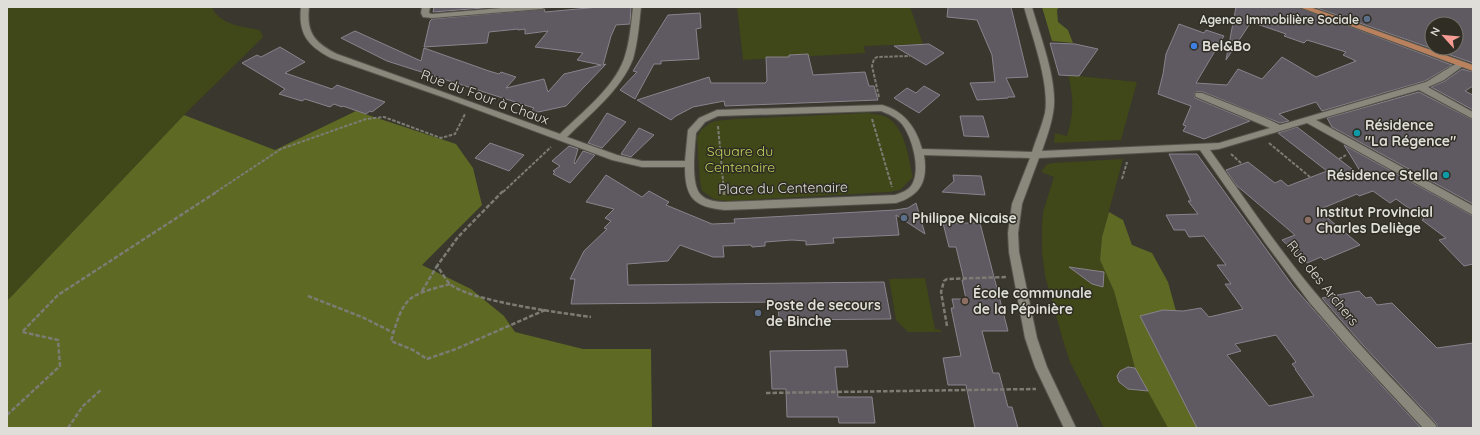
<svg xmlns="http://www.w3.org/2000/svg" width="1480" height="435" font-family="Quicksand,sans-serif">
  <rect width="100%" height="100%" fill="#39372e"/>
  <!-- green -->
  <path fill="#404718" d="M7,7H212C219,25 244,27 260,30L263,37L184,115L7,301Z
    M737,7H910L923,44L864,46L865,53L743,60Z
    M1068,75L1137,82L1121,140L1054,143L1055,133L1067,136C1074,112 1074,99 1068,75Z
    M867,113C873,114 882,114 888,118C906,129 908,158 913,177L900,190L890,192L727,201L714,199L702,191L700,182L697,137L701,130L710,123L715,121L736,119Z
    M1123,159L1102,237L1100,260L1114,291L1135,368C1127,367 1121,368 1117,376C1122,391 1133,391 1147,389L1168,428H1104L1070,362L1062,337L1045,276L1042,252V224L1043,212L1054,177L1041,172L1046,165L1052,163Z
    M925,278L935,329L941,330V332H908L896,320L889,279Z"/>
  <!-- forest -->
  <path fill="#5e6923" d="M1042,7H1059L1057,10L1058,22L1068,30L1073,43L1052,41Z
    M356,111L456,144L473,168L482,205L422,265L471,289L504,316L515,332L583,349H651L652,428H7V301L184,115L275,150Z
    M1109,212L1123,220L1132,245L1152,253L1168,282L1176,311L1197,428H1168L1135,368L1114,291L1100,260L1102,237Z"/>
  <!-- building -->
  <path fill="#5f5a62" stroke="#89838c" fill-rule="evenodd" d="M434,7H496L433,12Z
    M599,7H631L630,24L616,25L611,36L603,65L606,64L566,106L529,114L534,108L387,61L341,38L355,31L421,61L424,48L489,71L499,74L501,72L516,77L506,88L544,79L548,92L564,74L601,65L577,60L583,53L535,47L548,31L525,34V29L518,30V29L489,32L487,43L424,47L430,21L432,19L544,9L545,12Z
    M948,7H1011L1028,77L1006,78L1015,97H1008V98L977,100L970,83L995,82L992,55L977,20L947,17Z
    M1236,7H1298L1452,65L1425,81L1322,111L1316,102L1279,114L1289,121L1280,123L1203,92H1196L1194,94L1195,98L1250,121L1204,139L1183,131L1186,126L1183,125L1191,106L1158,94L1163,74L1166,54L1179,24L1204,33L1206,30L1224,36L1196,83L1227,85L1238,69L1262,79L1282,57L1316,77L1356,61L1343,55L1346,52L1307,40L1304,43L1284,36L1286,34L1251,22L1226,60Z
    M1314,7H1473V63ZM1432,24H1456V48H1432Z
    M700,13L701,28L696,29L699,59L661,61V64H654L635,99L620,90L637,72L633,71L668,15Z
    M1050,43L1075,44L1098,49L1079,76L1059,75Z
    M929,44L944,53L926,65L894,46Z
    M280,47L305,62L285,73L332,89L337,85L385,102L372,112L370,111L366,114L343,106L342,107L334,104L330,107L305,99L302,101L279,94L285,89L242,63L257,55L261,57Z
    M808,54L813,75L865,72L869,86H874L878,100L725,106L724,101L693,107L676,116L671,120L637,100L709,77L711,83H765L767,81L766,57H789V55Z
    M1462,69L1473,72V86L1465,91L1473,95V110L1431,87L1445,81Z
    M924,86L940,95L919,113L894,98L907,88L916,93Z
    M1419,92L1473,120V204L1332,127L1327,118Z
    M607,113L626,122L602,148L588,143Z
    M960,116H983L989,137L964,136Z
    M1297,127L1365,179L1344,145L1473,216V264L1464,266L1439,240L1446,238L1422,220L1424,219L1396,199L1390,203L1373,191L1359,196L1357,194L1318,210L1360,245L1324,260L1321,257L1307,263L1282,240L1295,235L1236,185L1226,170L1248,162L1275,183L1281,180L1288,186L1327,171L1278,133Z
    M639,128L654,135L631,157L621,154Z
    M490,143L524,155L509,171L475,158Z
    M569,146L578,149L574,163L575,164L583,151L595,155L570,183L553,174L555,172L553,171L560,166L552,161Z
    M1169,154H1197L1293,286L1347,348L1421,428H1197L1140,316L1163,310L1183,311L1201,308L1209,317L1243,309L1225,284H1231L1217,265H1226L1204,236L1189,237L1185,230H1174L1166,215L1198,214L1188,201H1191ZM1276,335L1296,362L1292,364L1296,369H1295L1314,396L1269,406L1227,355L1241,351L1235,344Z
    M606,175L642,197L649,191L669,202L666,205L712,224L735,223L734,219L895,210L908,208L916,203L925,234L896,215L899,235L833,238L834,243L806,245V241L792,240L765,242V246L752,247L751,245L723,246L724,257H713L680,245L668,261L627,264L628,285L884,282L891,319L779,320L778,302L571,304L575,279H570L584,251L607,229L604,228L611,221L605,218L614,209L586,202Z
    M953,175L981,176L985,195L942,192L954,181Z
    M943,223H980L1008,331H982L993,373H999L1008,407H1012L1018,428H975L966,385H948L943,358L961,356L951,308H954L952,299H966L962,280H964L956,247H949Z
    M1069,267L1104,272L1103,287L1092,284Z
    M1359,291L1366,298L1371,297L1377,305L1392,303L1437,348L1473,343V428H1438L1436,423L1362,344L1322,298Z
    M846,350L848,367H835L838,397H872L875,423H839L838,417H787L786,389H772L770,351Z
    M1128,367L1135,368L1148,391L1128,389L1119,382L1117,376L1120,371Z"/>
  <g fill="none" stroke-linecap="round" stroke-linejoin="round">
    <defs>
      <path id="minor" d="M301,7H309C306,33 315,43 337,54L560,134C582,112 613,89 624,59C630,42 631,24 633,7H641C639,24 638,42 633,59C621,90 590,114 567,137L617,155L642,161H685L688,130L699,118L717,110L882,105C904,111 916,127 922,149L1032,152C1036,139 1042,126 1045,113C1050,84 1032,36 1024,7H1032C1040,36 1059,84 1053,113C1051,126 1046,139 1042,151L1219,143L1270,128L1196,97L1195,95L1196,93H1202L1263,117L1280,125L1426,82C1434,78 1457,61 1463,62L1464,64L1463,66L1444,80L1428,87L1473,112V119L1419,90L1316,120L1473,206V215L1307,123L1219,149L1210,150C1245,199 1279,250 1318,296C1355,341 1395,382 1435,424L1437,428H1423L1348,347L1310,303L1266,244L1200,150L1039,158L1022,204L1018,233L1019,252L1037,338L1047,367L1076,428H1064L1035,367L1025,338L1009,252L1008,233L1012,204L1030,158L924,155C928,181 921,195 896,203L725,210C694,207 685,198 685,167H642L612,160L451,100L331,58C308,46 298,34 301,7ZM881,111C889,114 897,118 902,124C912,137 922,171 911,186C907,191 901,193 895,195L725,202C717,202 707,201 701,195C690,185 695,147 696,133L705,122L718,116Z
        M422,7H430L429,13L432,14L514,7H546L542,9L432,18L423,17L421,13Z"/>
      <path id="major" d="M1299,7H1310L1473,65V71Z"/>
    </defs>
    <!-- minor casing -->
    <use href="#minor" stroke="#55544c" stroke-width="2"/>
    <!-- major casing -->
    <use href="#major" stroke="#55544c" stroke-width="2"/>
    <!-- path-far1 -->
    <path stroke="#7d7c74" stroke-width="2" stroke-dasharray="3.5 1.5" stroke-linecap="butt" d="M879,97L872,66L874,59L877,57L910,56
      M872,119L892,187
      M718,126L724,192
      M1269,143L1310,177
      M1231,154L1242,164
      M1339,159L1346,155
      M1122,179L1127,162
      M216,192L281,149L366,119L384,117L441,138L455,134L465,114
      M503,192L551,147"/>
    <!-- path -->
    <path stroke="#7d7c74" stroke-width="2.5" stroke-dasharray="4.5 2" stroke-linecap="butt" d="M503,191L458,237L437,266C441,271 445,279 450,284C469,301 562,313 591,317
      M724,191V195
      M450,284C405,296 404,297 391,341L413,350L427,359L456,349L545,310
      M422,291L437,266
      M308,296L362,317L394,333
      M947,326L941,292L944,281L947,279L1006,277
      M766,393L1036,389
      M7,415L60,366L58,340L22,332L58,295L218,191
      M68,428L83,406L102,389"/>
    <!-- minor -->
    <use href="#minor" fill="#8a887d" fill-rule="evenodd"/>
    <!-- major -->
    <use href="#major" fill="#b9815e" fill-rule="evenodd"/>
  </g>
  <!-- markers -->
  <g fill="#5c6f8a" stroke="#2f2d24" stroke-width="1.5">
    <circle cx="1367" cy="19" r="4"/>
    <circle cx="904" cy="218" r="4"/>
    <circle cx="758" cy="313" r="4"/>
  </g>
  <circle fill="#3f7fe0" stroke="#2f2d24" stroke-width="1.5" cx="1194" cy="46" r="4"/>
  <g fill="#0f9aa8" stroke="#2f2d24" stroke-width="1.5">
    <circle cx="1357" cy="133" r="4"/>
    <circle cx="1446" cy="175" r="4"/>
  </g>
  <g fill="#8d6e63" stroke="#2f2d24" stroke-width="1.5">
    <circle cx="1308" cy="220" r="4"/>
    <circle cx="965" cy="301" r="4"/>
  </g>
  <g text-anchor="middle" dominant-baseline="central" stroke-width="3" stroke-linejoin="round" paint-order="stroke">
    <!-- far-poi labels -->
    <g font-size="12" font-weight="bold" fill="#dfded8" stroke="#2f2d24" text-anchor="end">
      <text x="1359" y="19">Agence Immobilière Sociale</text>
    </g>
    <!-- poi labels -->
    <g font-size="14" font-weight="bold" fill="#dfded8" stroke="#2f2d24" text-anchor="start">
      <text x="1202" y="46">Bel&amp;Bo</text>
      <text x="1365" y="125">Résidence<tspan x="1365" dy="16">"La Régence"</tspan></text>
      <text x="1438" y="175" text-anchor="end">Résidence Stella</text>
      <text x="1316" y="212">Institut Provincial<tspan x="1316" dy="16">Charles Deliège</tspan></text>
      <text x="912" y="218">Philippe Nicaise</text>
      <text x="973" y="293">École communale<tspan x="973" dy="16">de la Pépinière</tspan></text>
      <text x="766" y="305">Poste de secours<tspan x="766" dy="16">de Binche</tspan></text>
    </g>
    <!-- street labels -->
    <g font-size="14" fill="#dfded8" stroke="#2f2d24">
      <text transform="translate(485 97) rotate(20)">Rue du Four à Chaux</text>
      <text transform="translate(783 188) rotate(-1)">Place du Centenaire</text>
      <text transform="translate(1323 283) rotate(51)">Rue des Archers</text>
    </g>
    <!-- park labels -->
    <g font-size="14" fill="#c2d55c" stroke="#2f2d24">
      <text x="740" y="151">Square du<tspan x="740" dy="16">Centenaire</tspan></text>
    </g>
  </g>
  <!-- border -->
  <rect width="1480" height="435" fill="none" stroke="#dfded8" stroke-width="16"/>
  <!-- north arrow -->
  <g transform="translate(1444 36) rotate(297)"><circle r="19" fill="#2f2d24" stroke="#75746c"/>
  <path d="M0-3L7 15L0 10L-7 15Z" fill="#f59c95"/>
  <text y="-6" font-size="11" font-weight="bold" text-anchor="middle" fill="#dfded8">N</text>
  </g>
</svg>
